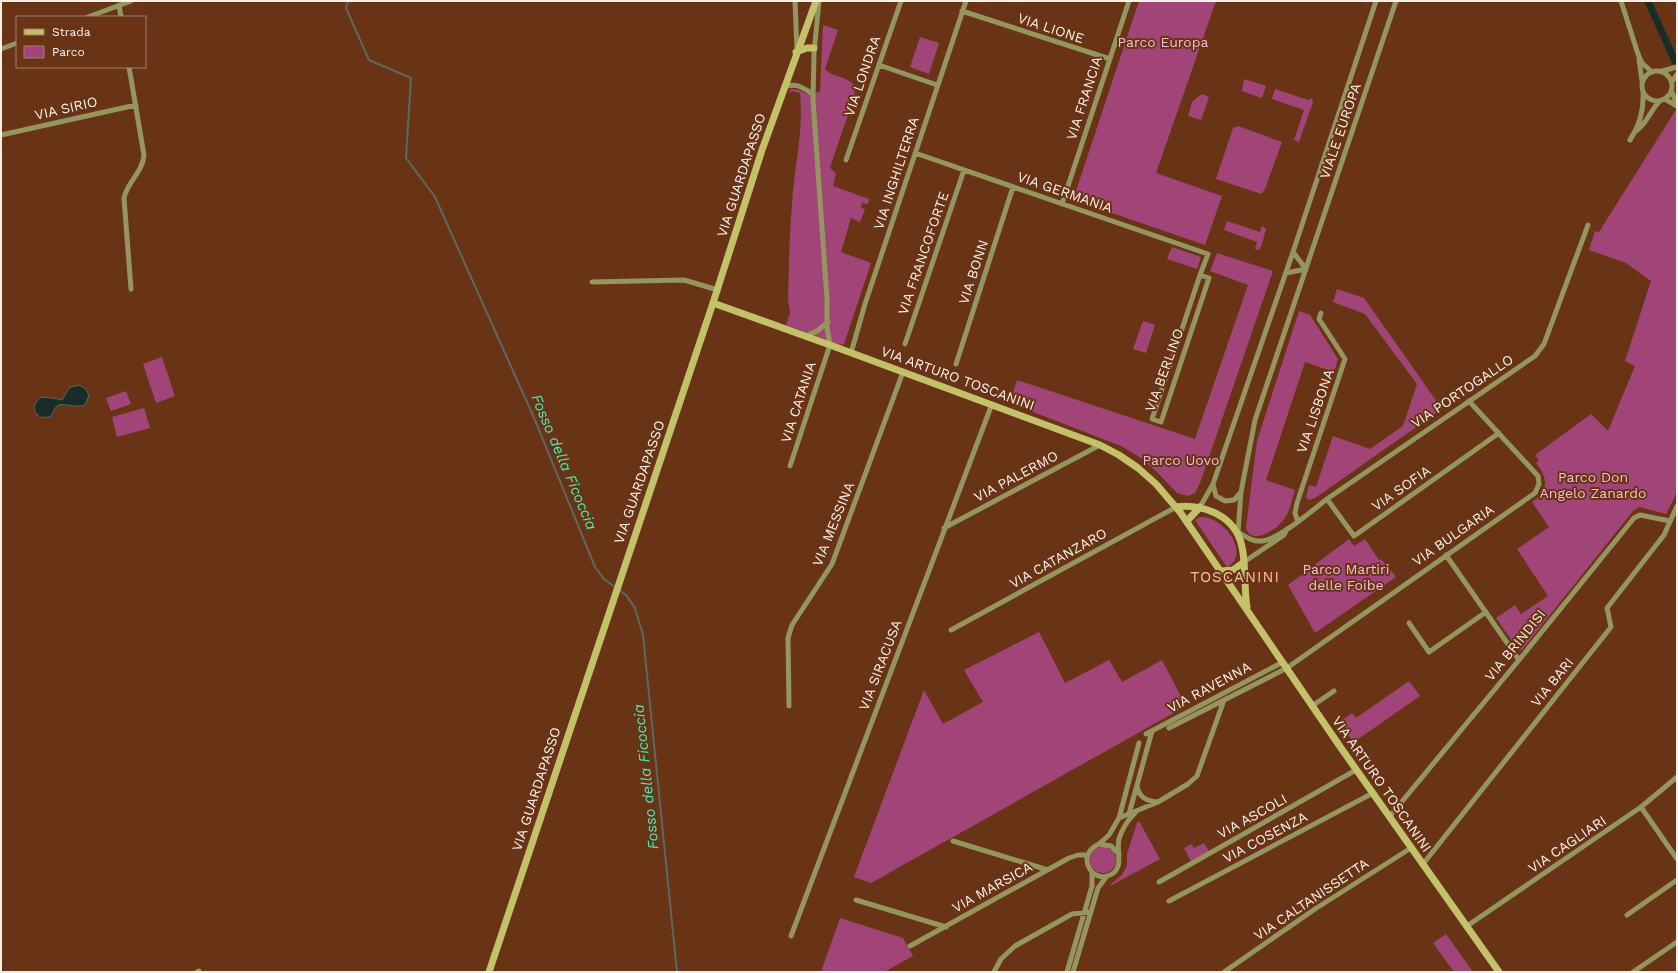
<svg xmlns="http://www.w3.org/2000/svg" width="1678" height="973" font-family="'Work Sans',sans-serif">
  <rect width="100%" height="100%" fill="#693416"/>
  <!-- green -->
  <path fill="#a14579" d="M1139,1H1216L1156,173L1222,196L1205,245L1112,213V206L1108,202L1100,203L1097,208L1073,200Z
    M823,25L838,30L825,69C833,78 845,75 854,85L855,95L830,167L831,169L836,173L833,186L869,199L868,204L862,203L861,208L865,209L860,222L851,218L841,252L871,263L844,344L840,345L786,325L790,313L788,300C789,269 789,237 792,205C794,168 804,131 800,93L792,91L788,94L791,89L799,90L806,94L820,92Z
    M920,37L939,43L929,74L910,67Z
    M1244,79L1266,86L1262,98L1242,91Z
    M1275,89L1308,100L1312,98L1313,102L1299,142L1294,140L1304,110L1272,99Z
    M1202,94L1209,97L1201,120L1188,116L1192,102Z
    M1677,108V492L1666,514L1639,507L1633,511L1522,650L1519,651L1496,618L1515,605L1521,614L1548,596L1517,549L1549,527L1532,502C1549,491 1548,477 1536,463L1539,460L1535,455L1591,414L1608,431L1635,366L1625,361L1651,281L1626,263L1589,250L1595,231L1599,232Z
    M1238,126L1282,142L1265,189L1261,194L1216,179L1233,128Z
    M1227,221L1260,232L1262,226L1264,227L1266,229L1261,247L1258,250L1255,249L1257,242L1224,230Z
    M1172,247L1201,257L1197,269L1167,259Z
    M1217,253L1273,271L1200,483L1195,493L1188,496L1177,493L1157,472L1141,458L1121,446L1010,403L1017,380L1195,439L1248,285L1210,271Z
    M1337,289L1364,298L1442,409L1315,498L1309,500L1306,497L1309,485L1316,487L1333,436L1370,449L1403,426L1417,384L1365,314L1333,302Z
    M1299,311L1310,315L1338,359L1334,372L1305,362L1266,480L1295,490C1292,500 1290,511 1284,519C1277,530 1250,547 1246,527L1257,441Z
    M1143,321L1155,325L1146,353L1133,349Z
    M162,357L175,396L156,403L143,364Z
    M126,391L131,404L111,411L106,398Z
    M144,408L150,428L117,437L112,417Z
    M1200,517C1225,516 1251,555 1227,567L1195,520Z
    M1349,539L1354,546L1365,539L1379,560L1381,559L1396,577L1315,633L1288,585Z
    M1039,632L1065,683L1109,660L1122,682L1162,660L1186,706L871,883L854,877L924,690L943,724L983,702L964,670Z
    M1409,681L1420,696L1354,742L1337,723L1352,713L1356,718Z
    M1139,821L1160,859L1110,886L1112,883L1121,876L1127,866V854L1137,823Z
    M1204,843L1209,851L1191,861L1184,848L1191,844L1194,848Z
    M1090 860a13 13 0 1 1 26 0a13 13 0 1 1-26 0Z
    M840,918L903,938L913,956L884,972H821Z
    M1446,934L1473,972H1454L1433,943Z"/>
  <!-- water -->
  <path fill="#172d25" stroke="#5c6860" d="M78,385L85,388L89,395L85,405C76,409 60,401 56,407C54,409 53,413 51,416C42,420 34,416 34,406L39,398C43,396 59,399 62,400L69,388Z"/>
  <g fill="none" stroke-linecap="round" stroke-linejoin="round">
    <!-- stream -->
    <path stroke="#5c6860" stroke-width="2" d="M348,1L346,8L369,60L411,78L406,158L435,197L535,420L595,567L604,579L626,595L635,608L643,635L677,972"/>
    <!-- canal -->
    <path stroke="#172d25" stroke-width="7" d="M1648,1L1675,61"/>
    <!-- street -->
    <path stroke="#95955f" stroke-width="5" d="M795,1L797,50
      M1396,1L1255,420L1241,492L1238,532C1245,536 1252,542 1261,541C1277,541 1313,510 1327,499L1535,356L1544,344L1588,225
      M1621,1L1638,54L1642,63L1652,72
      M119,5L121,17
      M962,11L1110,59
      M88,17L131,1
      M1,49L17,43
      M1639,59L1642,81
      M879,65L937,85
      M129,67L144,155C143,172 127,182 124,198L131,289
      M1642 86a15 15 0 1 1 30 0a15 15 0 1 1-30 0Z
      M1662,71L1677,67
      M1672,82L1677,74
      M784,87C796,82 803,88 813,94
      M1672,92L1677,105
      M1665,99L1677,106
      M1636,131C1648,123 1650,110 1660,101
      M1,135L136,105
      M1630,140C1640,125 1644,111 1643,93
      M915,153L1208,254L1200,275
      M846,160L901,1
      M1062,204L1129,1
      M1286,273L1306,269L1293,252
      M1200,275L1209,278L1161,422L1152,419Z
      M592,282L684,280L718,290
      M806,336L817,331L828,322
      M905,344L964,170
      M851,353L865,304L966,1
      M956,364L1013,187
      M790,466L830,345L827,328V299L813,100L814,53L819,1
      M1213,484L1216,496L1225,501L1234,500L1241,492
      M1327,499L1354,536L1499,433
      M1200,507L1213,484L1293,252L1376,1
      M1298,522L1295,513L1297,503L1345,359L1319,319L1321,313
      M944,528L1100,445
      M1446,555L1519,660
      M1244,562L1284,535L1287,529
      M1409,623L1429,652L1486,612
      M951,630L1176,507
      M789,706L788,638L792,625L832,564L903,372
      M1312,706L1334,691
      M1169,728L1287,668L1535,493L1539,484L1538,476L1469,401
      M1146,734L1283,662
      M1137,786C1139,797 1146,801 1157,802
      M1641,807L1677,859
      M1129,814L1152,731
      M1390,816L1519,660L1634,518L1640,515L1670,521
      M1119,818L1139,743
      M953,841L1048,870
      M1099,844L1109,835L1119,818L1158,802L1188,784L1197,776L1224,700
      M1119,854L1111,846L1099,844C1074,855 1093,886 1112,874C1124,866 1116,851 1119,839C1122,829 1128,820 1135,813
      M1423,864L1611,627L1607,608L1664,535L1677,506
      M1159,882L1356,770
      M856,900L946,927
      M1169,901L1373,793
      M1627,915L1677,880
      M1467,926L1641,807L1677,777
      M791,936L992,404
      M910,946L1069,858L1078,855H1087
      M197,972L199,971
      M994,972L1001,959L1015,946L1072,914L1091,912
      M1067,972L1092,886V872
      M1073,972L1098,888L1107,876
      M1224,972L1315,909L1411,848
      M1633,972L1677,942"/>
    <!-- secondary -->
    <path stroke="#c3c169" stroke-width="7" d="M796,52L807,48H814
      M713,303L830,345L1100,445L1119,455L1138,468L1156,484L1180,512L1341,748L1499,972
      M1176,507C1189,505 1201,507 1213,512C1254,530 1241,570 1247,607
      M1187,521L1200,507
      M1221,571L1233,570L1244,562
      M489,972L713,303L762,150L816,1"/>
  </g>
  <g text-anchor="middle" dominant-baseline="central" stroke-width="4" stroke-linejoin="round" paint-order="stroke">
    <!-- street labels -->
    <g font-size="14" fill="#fdf0e9" stroke="#693416">
      <text transform="translate(1051 28) rotate(18)">VIA LIONE</text>
      <text transform="translate(862 76) rotate(-71)">VIA LONDRA</text>
      <text transform="translate(1084 98) rotate(-72)">VIA FRANCIA</text>
      <text transform="translate(66 108) rotate(-13)">VIA SIRIO</text>
      <text transform="translate(1340 131) rotate(-71)">VIALE EUROPA</text>
      <text transform="translate(896 173) rotate(-72)">VIA INGHILTERRA</text>
      <text transform="translate(741 175) rotate(-72)">VIA GUARDAPASSO</text>
      <text transform="translate(1065 192) rotate(19)">VIA GERMANIA</text>
      <text transform="translate(923 253) rotate(-71)">VIA FRANCOFORTE</text>
      <text transform="translate(973 272) rotate(-72)">VIA BONN</text>
      <text transform="translate(1164 370) rotate(-70)">VIA BERLINO</text>
      <text transform="translate(958 378) rotate(20)">VIA ARTURO TOSCANINI</text>
      <text transform="translate(1462 391) rotate(-34)">VIA PORTOGALLO</text>
      <text transform="translate(798 402) rotate(-72)">VIA CATANIA</text>
      <text transform="translate(1315 411) rotate(-71)">VIA LISBONA</text>
      <text transform="translate(1016 476) rotate(-28)">VIA PALERMO</text>
      <text transform="translate(639 482) rotate(-71)">VIA GUARDAPASSO</text>
      <text transform="translate(1401 488) rotate(-35)">VIA SOFIA</text>
      <text transform="translate(833 524) rotate(-68)">VIA MESSINA</text>
      <text transform="translate(1453 535) rotate(-35)">VIA BULGARIA</text>
      <text transform="translate(1058 558) rotate(-29)">VIA CATANZARO</text>
      <text transform="translate(1515 645) rotate(-51)">VIA BRINDISI</text>
      <text transform="translate(880 665) rotate(-69)">VIA SIRACUSA</text>
      <text transform="translate(1552 682) rotate(-51)">VIA BARI</text>
      <text transform="translate(1209 687) rotate(-28)">VIA RAVENNA</text>
      <text transform="translate(1382 784) rotate(55)">VIA ARTURO TOSCANINI</text>
      <text transform="translate(536 789) rotate(-72)">VIA GUARDAPASSO</text>
      <text transform="translate(1252 816) rotate(-29)">VIA ASCOLI</text>
      <text transform="translate(1265 837) rotate(-28)">VIA COSENZA</text>
      <text transform="translate(1567 844) rotate(-34)">VIA CAGLIARI</text>
      <text transform="translate(992 887) rotate(-29)">VIA MARSICA</text>
      <text transform="translate(1311 899) rotate(-34)">VIA CALTANISSETTA</text>
    </g>
    <!-- park labels -->
    <g font-size="14" fill="#f6bbd8" stroke="#693416">
      <text x="1163" y="42">Parco Europa</text>
      <text x="1181" y="460">Parco Uovo</text>
      <text x="1593" y="477">Parco Don<tspan x="1593" dy="16">Angelo Zanardo</tspan></text>
      <text x="1346" y="569">Parco Martiri<tspan x="1346" dy="16">delle Foibe</tspan></text>
    </g>
    <!-- water labels -->
    <g font-size="15" font-style="italic" fill="#46edb9" stroke="#693416">
      <text transform="translate(564 462) rotate(67)">Fosso della Ficoccia</text>
      <text transform="translate(646 777) rotate(-96)">Fosso della Ficoccia</text>
    </g>
    <!-- neighbourhood labels -->
    <g font-size="15" letter-spacing="1" fill="#ffbe9e" stroke="#693416">
      <text x="1235" y="577">TOSCANINI</text>
    </g>
  </g>
  <!-- border -->
  <rect width="1678" height="973" fill="none" stroke="#fdf0e9" stroke-width="4"/>
  <!-- legend -->
  <rect x="16" y="16" width="130" height="52" fill="#693416" stroke="#a47f6a"/>
  <rect x="24" y="29" width="20" height="6" fill="#c3c169" stroke="#a47f6a"/>
  <text x="52" y="36" font-size="12" fill="#fdf0e9">Strada</text>
  <rect x="24" y="46" width="20" height="12" fill="#a14579" stroke="#a47f6a"/>
  <text x="52" y="56" font-size="12" fill="#fdf0e9">Parco</text>
</svg>
